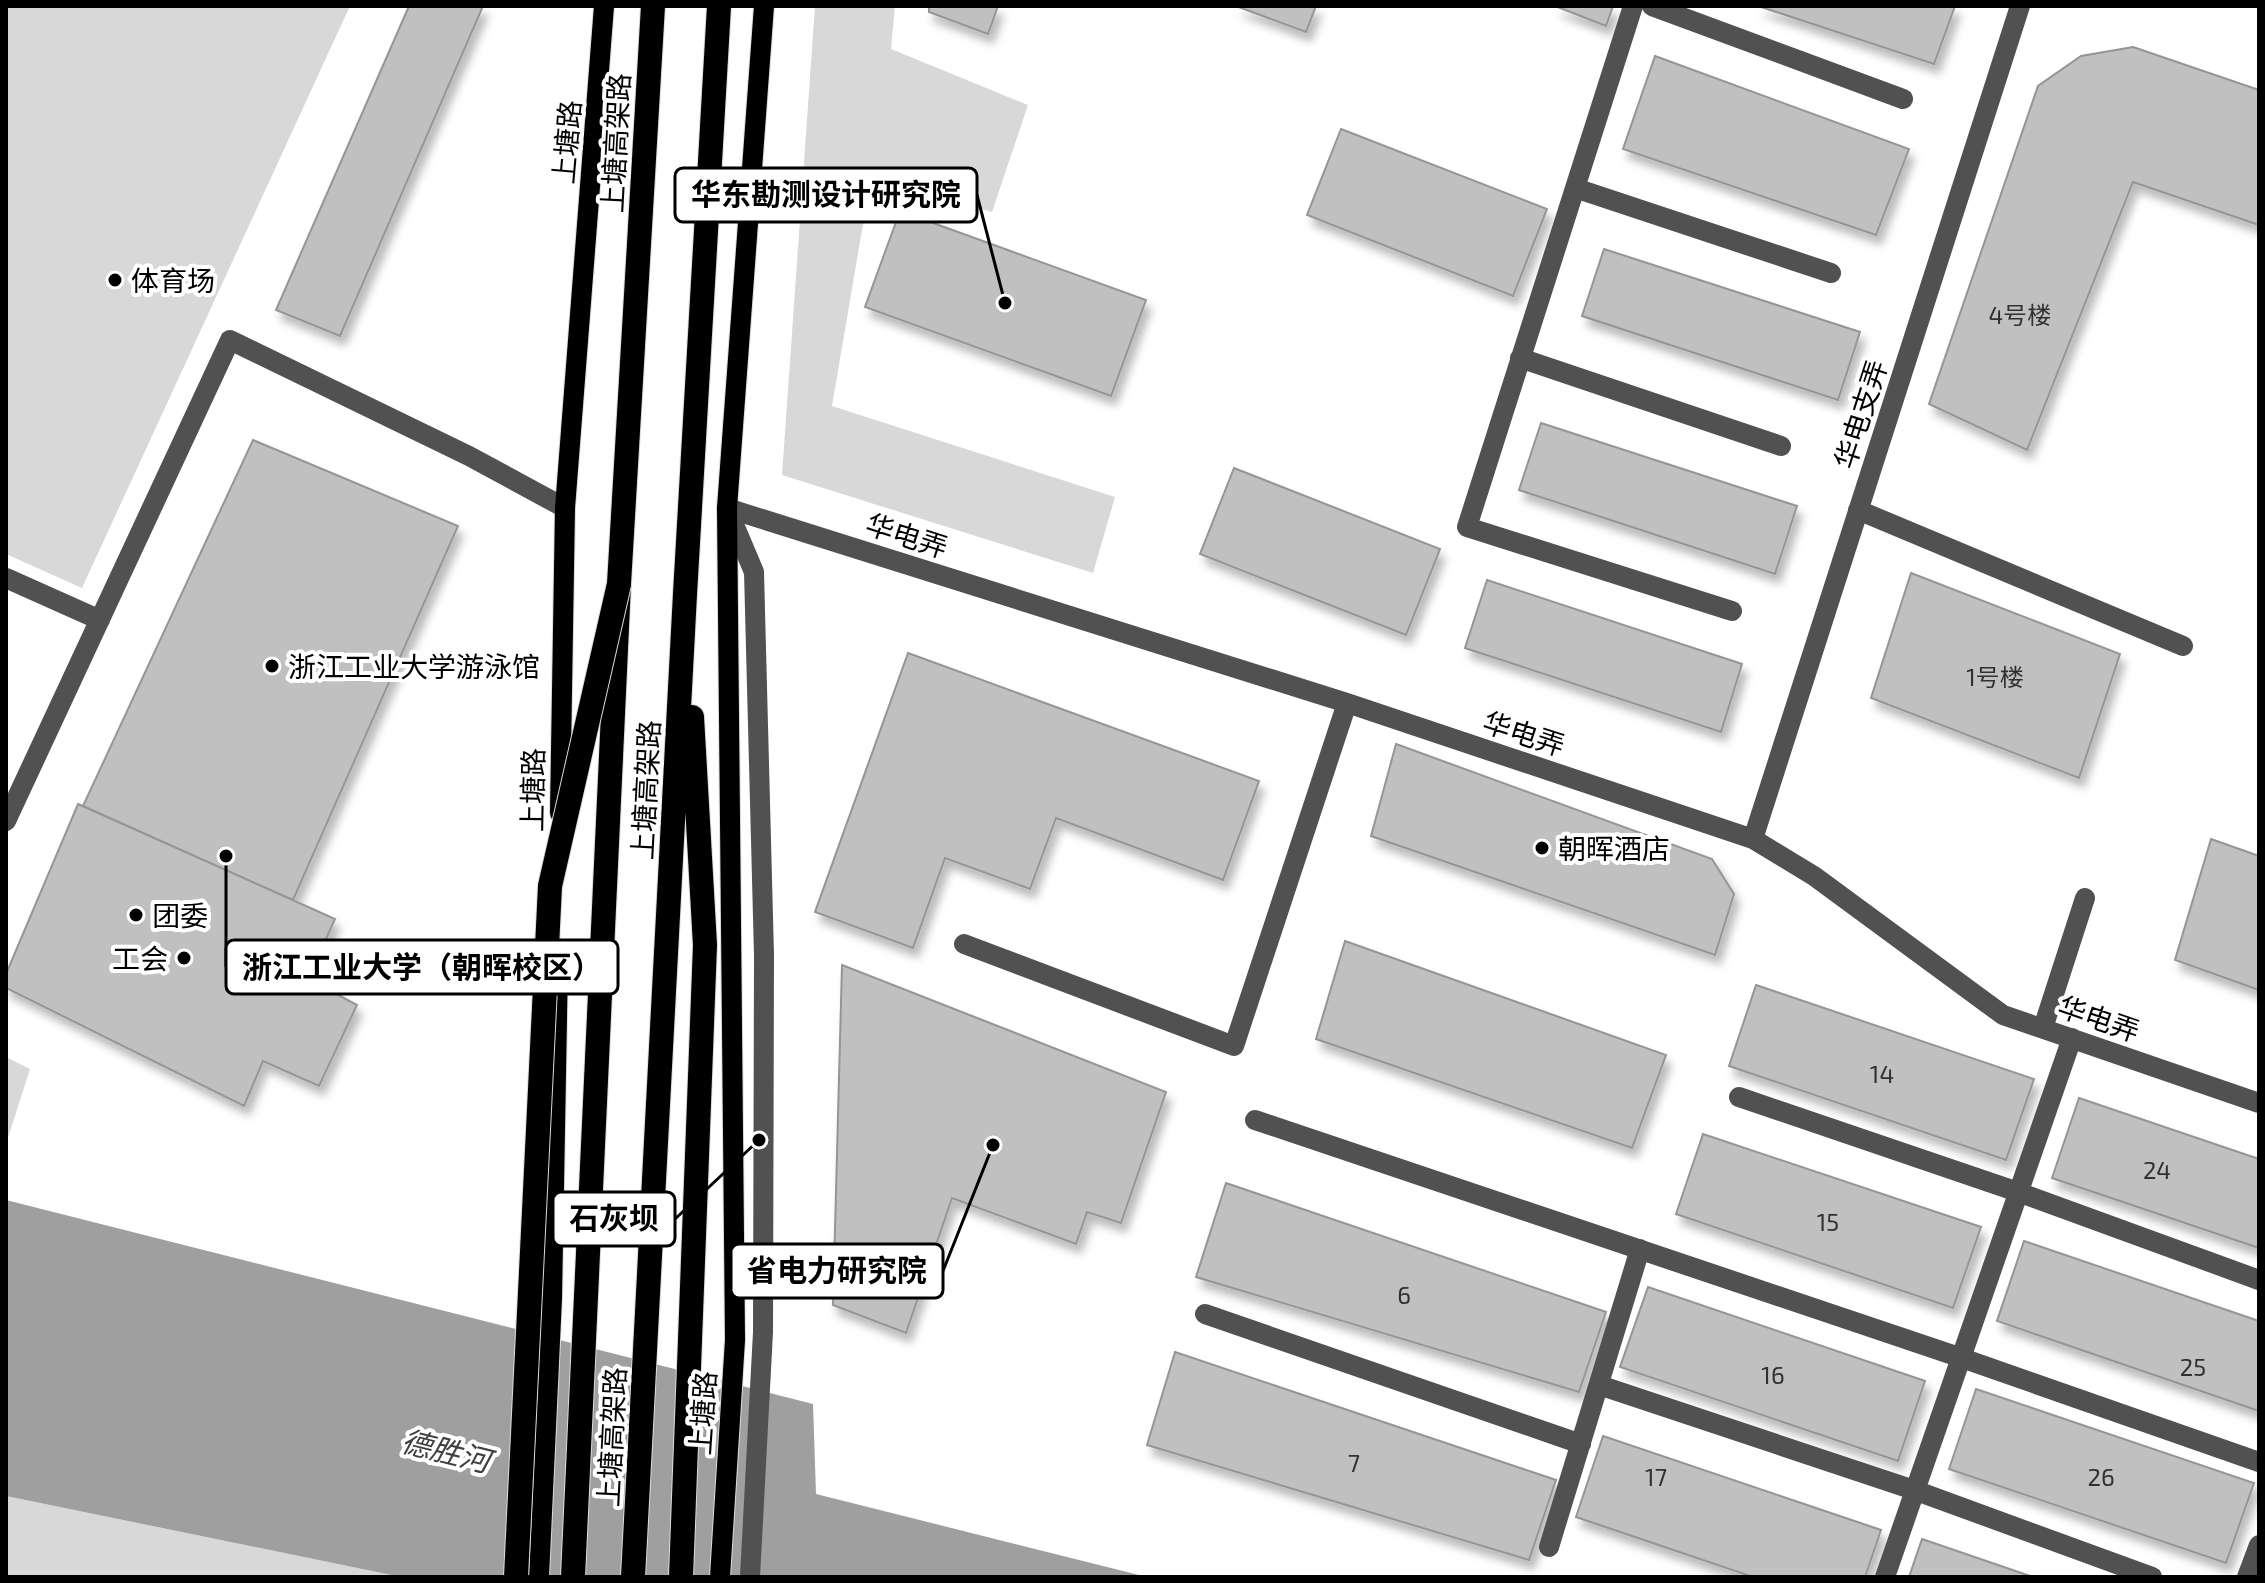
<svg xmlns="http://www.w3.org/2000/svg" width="2265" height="1583" font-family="'Exo 2','Noto Sans SC',sans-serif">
  <defs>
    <filter id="shadow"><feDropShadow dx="5" dy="9" stdDeviation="4" flood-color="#0004"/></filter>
  </defs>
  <rect width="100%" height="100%" fill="#fff"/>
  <!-- green -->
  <path fill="#d8d8d8" d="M6,6H350L82,588L6,554Z
    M815,6H895L891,49L1028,105L992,212L871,177L832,406L1115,497L1093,573L782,475Z
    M6,1057L30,1069L6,1144Z
    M6,1496L401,1577H6Z"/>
  <!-- water -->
  <path fill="#9f9f9f" d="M6,1200L813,1404L816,1494L1147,1577H401L6,1496Z"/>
  <!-- building -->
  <path fill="#c0c0c0" stroke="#959595" stroke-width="2" filter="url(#shadow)" d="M409,6H483L340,336L276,310Z
    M929,6H998L988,34L929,12Z
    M1236,6H1316L1306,32Z
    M1555,6H1613L1606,26Z
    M1758,6H1955L1934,64Z
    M2133,47L2259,90V225L2133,182L2027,450L1929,404L2038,86L2081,56Z
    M1655,56L1909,149L1876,235L1623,149Z
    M1341,129L1547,209L1513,296L1307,215Z
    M900,211L1146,300L1111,396L865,307Z
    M1604,249L1860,332L1838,400L1582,316Z
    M1541,423L1797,506L1775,574L1519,490Z
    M253,440L458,526L293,900L83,806Z
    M1234,468L1440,549L1406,635L1200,554Z
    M1911,573L2120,654L2079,778L1871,698Z
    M1487,580L1742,664L1721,732L1465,648Z
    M908,653L1259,781L1223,880L1056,818L1030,889L945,858L913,948L815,912Z
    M1396,744L1712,859L1734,894L1715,955L1371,836Z
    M78,804L335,919L308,979L357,1005L319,1086L263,1061L244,1106L6,988V974Z
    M2211,839L2259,856V990L2175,960Z
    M1345,941L1666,1055L1632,1148L1316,1039Z
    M842,965L1166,1092L1121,1223L1087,1212L1076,1244L952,1198L906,1333L833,1305Z
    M1756,985L2034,1079L2006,1160L1729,1066Z
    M2079,1098L2259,1159V1248L2052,1178Z
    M1703,1134L1981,1227L1953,1308L1676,1214Z
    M1226,1183L1606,1312L1579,1392L1196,1277Z
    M2024,1241L2259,1321V1411L1997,1321Z
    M1648,1287L1925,1381L1898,1461L1620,1367Z
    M1175,1352L1556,1480L1529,1560L1147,1445Z
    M1976,1389L2254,1483L2226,1563L1949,1469Z
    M1603,1436L1881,1530L1865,1577H1753L1576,1517Z
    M1922,1539L2033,1577H1909Z"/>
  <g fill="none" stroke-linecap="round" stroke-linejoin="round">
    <defs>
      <path id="major" d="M560,813L565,508L604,6
        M539,1577L552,1298L558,961
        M720,1577L735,1340L727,508L764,6"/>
      <path id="highway" d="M573,1577L619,584L653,6
        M633,1577L685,594L719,6
        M681,1577L705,945L692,717"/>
    </defs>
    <!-- major casing -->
    <use href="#major" stroke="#dbdbdb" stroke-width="22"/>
    <!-- highway casing -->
    <use href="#highway" stroke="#dbdbdb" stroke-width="26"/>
    <!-- minor -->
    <path stroke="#515151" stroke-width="20" d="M1633,6L1467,527L1732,611
      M1652,6L1903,99
      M1575,188L1831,273
      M1520,358L1781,446
      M727,508L1347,703L1753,839L1814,876L2003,1015L2259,1103
      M727,508L754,572L764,955L763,1332L750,1577
      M1858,510L2183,646
      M6,578L100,620
      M6,821L230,340L469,456L565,508
      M1753,839L2020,6
      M964,944L1234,1046L1347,703
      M2043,1028L2085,898
      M1739,1097L2018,1192L2259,1280
      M1255,1120L1959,1357L2259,1462
      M1205,1314L1581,1444
      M1599,1385L1914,1490L2152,1577
      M1549,1547L1640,1249
      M1885,1577L2072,1038
      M2247,1577L2259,1545"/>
    <!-- major -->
    <use href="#major" stroke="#000" stroke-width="20"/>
    <!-- highway -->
    <use href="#highway" stroke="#000" stroke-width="24"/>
    <defs>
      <path id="highway-bridge" d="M516,1577L550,886L619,584"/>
    </defs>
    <!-- highway-bridge casing -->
    <use href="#highway-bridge" stroke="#dbdbdb" stroke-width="26" stroke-linecap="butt"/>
    <!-- highway-bridge -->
    <use href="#highway-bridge" stroke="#000" stroke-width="24"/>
  </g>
  <!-- markers -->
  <g fill="#000" stroke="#fff" stroke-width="3">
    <circle cx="115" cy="280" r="8"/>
    <circle cx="272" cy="666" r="8"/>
    <circle cx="1542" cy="848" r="8"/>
    <circle cx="136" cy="915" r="8"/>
    <circle cx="184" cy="958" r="8"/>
  </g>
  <g text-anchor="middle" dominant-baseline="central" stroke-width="8" stroke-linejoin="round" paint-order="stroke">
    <!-- number labels -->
    <g font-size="24" fill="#303030">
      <text x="2020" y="314">4号楼</text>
      <text x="1995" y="676">1号楼</text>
      <text x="1882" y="1073">14</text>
      <text x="2157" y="1169">24</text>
      <text x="1828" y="1221">15</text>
      <text x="1404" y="1294">6</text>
      <text x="2193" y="1366">25</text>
      <text x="1773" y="1374">16</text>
      <text x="1354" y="1462">7</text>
      <text x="1656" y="1476">17</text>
      <text x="2101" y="1476">26</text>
    </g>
    <!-- street labels -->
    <g font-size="28" fill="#000" stroke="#fff">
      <text transform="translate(566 142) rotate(-85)">上塘路</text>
      <text transform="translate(615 143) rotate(-87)">上塘高架路</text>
      <text transform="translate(1860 414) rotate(-72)">华电支弄</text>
      <text transform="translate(907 535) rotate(18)">华电弄</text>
      <text transform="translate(1524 733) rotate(18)">华电弄</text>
      <text transform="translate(532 790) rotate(-89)">上塘路</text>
      <text transform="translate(645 790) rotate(-87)">上塘高架路</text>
      <text transform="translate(2099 1018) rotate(19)">华电弄</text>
      <text transform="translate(702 1413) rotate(-86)">上塘路</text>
      <text transform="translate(611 1437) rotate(-87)">上塘高架路</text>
    </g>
    <!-- poi labels -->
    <g font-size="28" fill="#000" stroke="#fff" text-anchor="start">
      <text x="131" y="280">体育场</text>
      <text x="288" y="666">浙江工业大学游泳馆</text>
      <text x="1558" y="848">朝晖酒店</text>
      <text x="152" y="915">团委</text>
      <text x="168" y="958" text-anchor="end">工会</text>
    </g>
    <!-- water labels -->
    <g font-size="30" font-style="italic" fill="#404040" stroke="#fff">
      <text transform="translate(446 1450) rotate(14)">德胜河</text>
    </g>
  </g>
  <!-- callouts -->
  <path fill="none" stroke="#000" stroke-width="3" d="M1005 303L977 195M226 856L226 967M759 1140L675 1219M993 1145L943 1271"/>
  <g fill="#000" stroke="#fff" stroke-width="3">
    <circle cx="1005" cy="303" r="8"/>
    <circle cx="226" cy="856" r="8"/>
    <circle cx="759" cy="1140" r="8"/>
    <circle cx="993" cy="1145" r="8"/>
  </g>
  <g fill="#fff" stroke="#000" stroke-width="3">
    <rect x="675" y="168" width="302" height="54" rx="8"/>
    <rect x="226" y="940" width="392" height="54" rx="8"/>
    <rect x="553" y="1192" width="122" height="54" rx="8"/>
    <rect x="731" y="1244" width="212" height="54" rx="8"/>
  </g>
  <g font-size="30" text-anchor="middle" font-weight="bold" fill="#000">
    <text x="826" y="205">华东勘测设计研究院</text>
    <text x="422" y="978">浙江工业大学（朝晖校区）</text>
    <text x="614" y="1229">石灰坝</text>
    <text x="837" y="1281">省电力研究院</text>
  </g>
  <!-- border -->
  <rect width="2265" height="1583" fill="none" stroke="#000000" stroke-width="16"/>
</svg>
